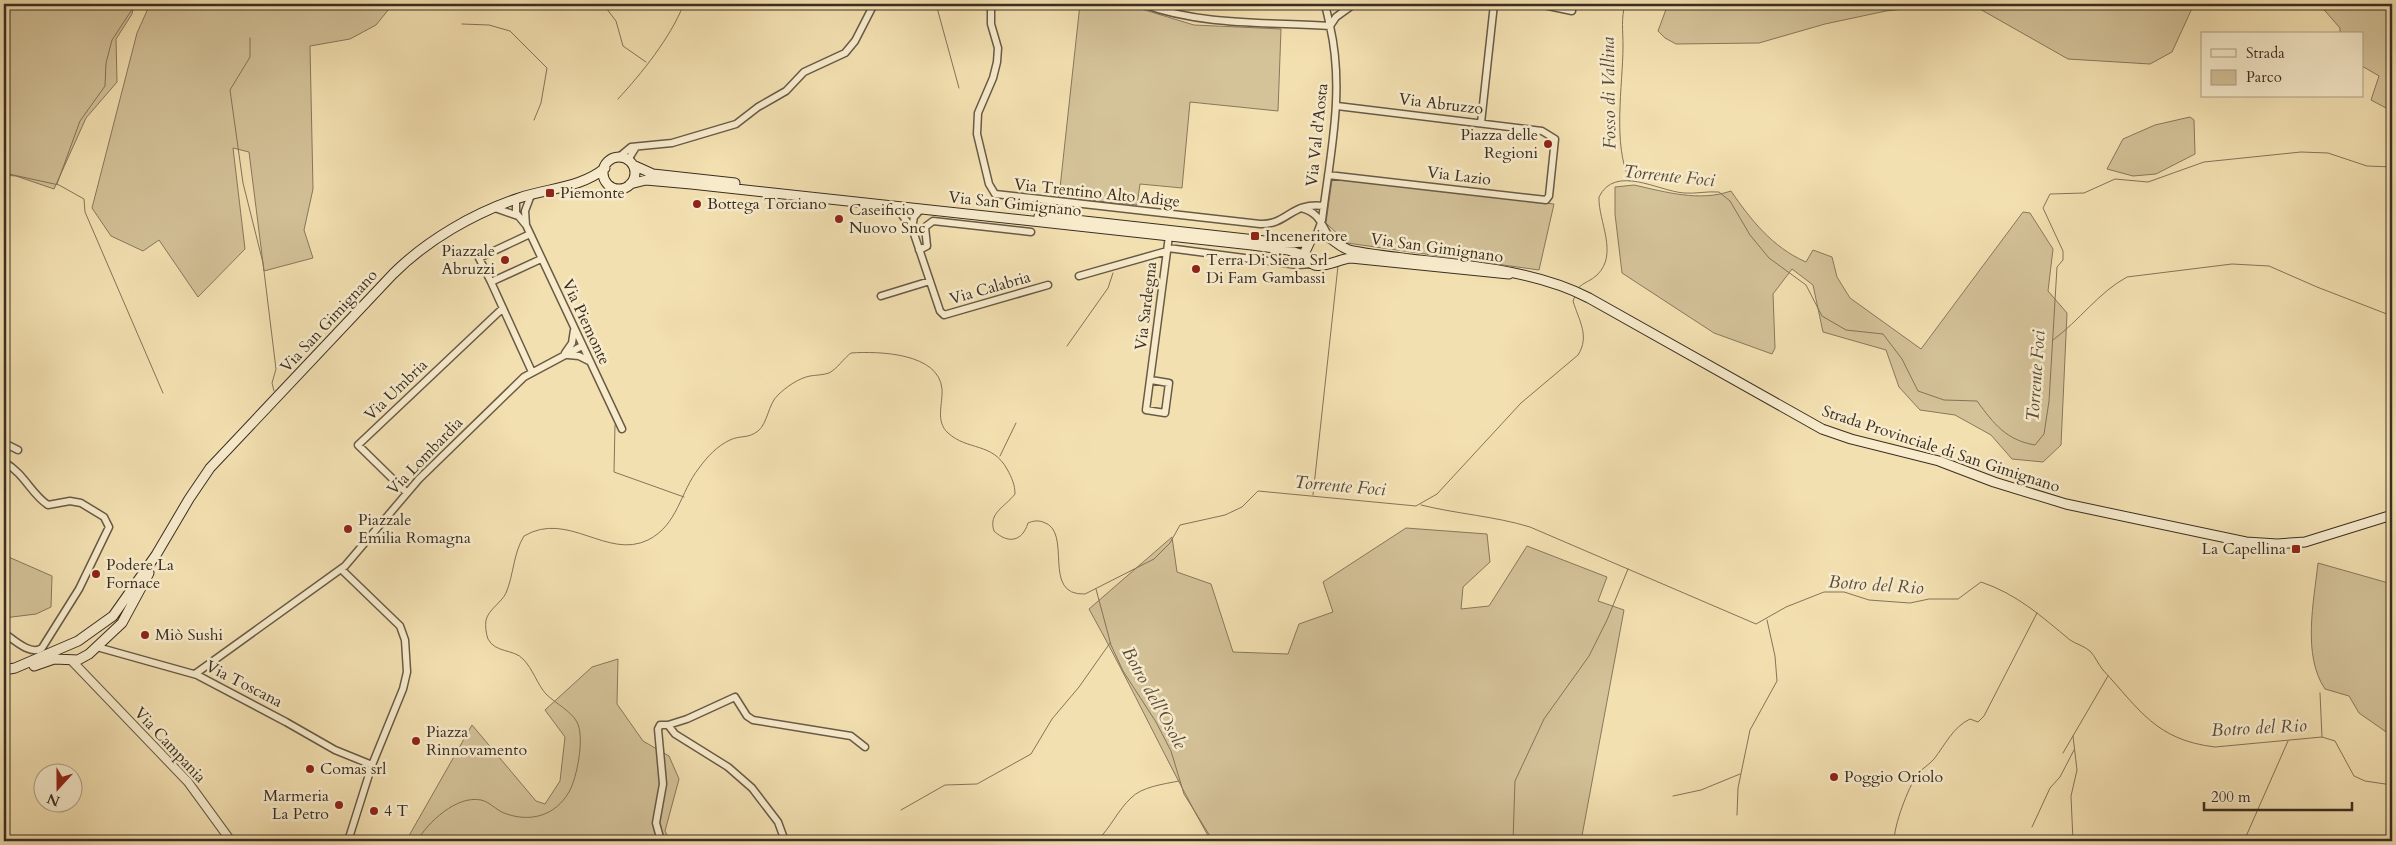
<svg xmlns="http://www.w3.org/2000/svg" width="2396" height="845" font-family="Cardo,serif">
  <rect width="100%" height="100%" fill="#f3e0b1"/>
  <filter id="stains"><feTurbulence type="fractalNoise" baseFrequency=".004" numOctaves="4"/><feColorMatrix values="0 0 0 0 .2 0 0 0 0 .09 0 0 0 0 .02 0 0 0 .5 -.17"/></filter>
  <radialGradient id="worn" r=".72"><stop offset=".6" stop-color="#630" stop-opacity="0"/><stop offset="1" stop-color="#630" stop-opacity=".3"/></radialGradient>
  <!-- green -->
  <path fill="#d4c299" stroke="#87785e" d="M4,4H134L132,14L116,39L117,82L86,118L54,189L16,176L4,175Z
    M150,4H393L376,25L350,39L310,46L313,189L304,230L313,258L264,271L249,152L233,148L245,249L198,297L159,240L143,251L111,236L92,208L137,33Z
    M1080,4H1125L1194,25L1281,29L1278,111L1190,102L1182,188L1140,184L1137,205L1059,197Z
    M1668,4H1945L1886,11L1825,24L1759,43L1676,44L1665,38L1658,31Z
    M1971,4H2194L2172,52L2150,64L2068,59Z
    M2311,4H2392V107L2386,108L2371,100L2379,76L2362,66V34H2340V28L2319,4Z
    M2190,117L2194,120L2195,154L2156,174L2133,176L2107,169L2123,139L2155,125Z
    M1334,178L1554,204L1539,270L1347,243L1326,223L1332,180Z
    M1634,185C1666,192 1699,202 1731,191C1751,220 1772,247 1806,262L1813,250L1832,257L1837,277L1850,298L1921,349L2023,212L2030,213L2053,249L2048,291L2067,313L2061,445L2043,462L2012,459L1991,435L1955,415L1920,410L1899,387L1886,350L1823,332L1813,285L1792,269L1773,294L1775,348L1772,354L1714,333L1622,273L1615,214V187Z
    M1406,528L1487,534L1490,562L1463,587L1461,609L1489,606L1527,546L1607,577L1598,601L1624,610L1581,841H1211C1168,765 1132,686 1089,609L1172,537L1177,572L1211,584L1233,652L1288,654L1299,624L1333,612L1323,582Z
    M4,555L52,576L51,607L36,614L4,618Z
    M2318,563L2392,584V736L2359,713L2349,696L2325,689C2302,655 2314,601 2318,563Z
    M618,659L617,704L643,741L669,756L679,779L665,831L670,841H406L472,725L536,801L545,804L560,781L565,737L545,710L592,667Z"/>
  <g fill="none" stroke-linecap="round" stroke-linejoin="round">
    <!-- stream -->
    <path stroke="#83745a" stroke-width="1" d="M603,4L616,21L623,46L646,62
      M936,4L959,88
      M1625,4C1621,19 1623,30 1623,46C1623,85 1612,145 1630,181
      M462,24L489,25L510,31L547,68L541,103L534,120
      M250,38V57L230,90L243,183L263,263L276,369L272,383L274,391
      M618,99C642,73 670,38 683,6
      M4,173L59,185L84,199L85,212L163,393
      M57,184L80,121L105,86L106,63L112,40L133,8V4
      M1578,288C1584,282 1591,281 1597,275C1619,254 1598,221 1599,197C1615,164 1658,191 1684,193C1695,194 1707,191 1719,192L1730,201L1750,235L1769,258L1806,285L1822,316L1846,330L1883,334L1902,359L1918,391L1944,400L1977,401C1994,424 2006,440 2035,445L2044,434L2049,401L2057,267L2063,260V251L2043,208L2050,194L2084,193L2115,179L2148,182L2204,162L2301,152L2328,153L2367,166L2392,167
      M2053,340C2079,321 2099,292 2127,277L2232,264L2269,266L2317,287L2392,316
      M1067,346L1108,288L1113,273
      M615,425L614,472L684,497
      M1000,456L1016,423
      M1313,495L1338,266
      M1421,505C1457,514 1494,516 1530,527L1756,624L1786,607L1824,592H1844L1869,600L1910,603L1929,599H1958L1981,582C2017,594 2041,616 2070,640C2076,644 2084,646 2090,651C2095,656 2098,664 2103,670C2140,710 2156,740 2215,747L2322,737L2335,741L2354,776L2365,781L2392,785
      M1096,589L1111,645L1123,671L1156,722L1171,751L1184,794L1213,841
      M2320,693L2322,737
      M2063,753L2108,676
      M1673,796L1701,790L1740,774
      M901,810L945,785L977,784L1031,754L1052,719L1079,687L1110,643
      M1737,815L1738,788L1750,730L1777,681L1775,656L1767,620
      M2032,827L2050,788L2060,777L2074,750
      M417,841C428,822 457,795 481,800C490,802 496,810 504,813C530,823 555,816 569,792C577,778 585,737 577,722C570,710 556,704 546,694C537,684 533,669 523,659C514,649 495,653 488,639C486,634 485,625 486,620C489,609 501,603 506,593C514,574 513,554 524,536C568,510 607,560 648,540C678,525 680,492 699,468C707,457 717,446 730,440C740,435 748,439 758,431C768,423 768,404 778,395C786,387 799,378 810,376C816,375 823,375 829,373C837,369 844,358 851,353C879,351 939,353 942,389C943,404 935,421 948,433C968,451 992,442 1007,469C1012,478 1015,485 1015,494C1005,507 988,513 994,531C1008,544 1022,542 1028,523C1033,521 1037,520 1043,522C1074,531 1040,596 1085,594L1154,559L1170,543L1180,525L1225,515L1242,507L1258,491L1416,506L1437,494L1521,403L1578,355C1590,336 1579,321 1573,301L1575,296
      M1097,841C1111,827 1118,810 1131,798C1141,787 1164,784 1179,781
      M1513,841L1515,781L1544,719L1589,656L1607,620L1628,569
      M1894,841C1894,825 1908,788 1917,775C1921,769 1929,765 1934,759C1945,745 1953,727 1970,719L1978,722L1984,716L2037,613
      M2073,841L2071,796L2077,770L2073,736
      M2244,841L2288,741"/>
    <defs>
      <path id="minor" d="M991,4V24L998,48L997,62L993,78L978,113L977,134L989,184L995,194L1260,224C1288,225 1290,202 1324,206
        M1143,4C1202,26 1268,22 1330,26L1325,4
        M1539,4L1572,11
        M1481,123L1494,4
        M619,157L631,147L672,143L736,124L758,107L786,91L804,72L845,53L855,41L874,4
        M628,160L636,147
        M1328,175L1546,200L1549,196L1555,139L1542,131L1337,106
        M531,195L525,211L526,225L622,429
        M516,199V213L525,224
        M895,206L912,228L940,311L944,315L1048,285
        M495,208L518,216
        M1301,208C1319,212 1321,224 1330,238
        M912,228L914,217L921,209
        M530,234L479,258L491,282L541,259
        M1316,236L1322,220C1330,155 1345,91 1330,26L1336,17L1354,4
        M1168,248L1298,265L1312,264
        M919,250L927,246L925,227L933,221L1031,232
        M1079,276L1167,251
        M491,282L532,372
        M881,296L930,281
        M565,353L572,343L574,330
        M568,355L579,356L589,361
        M1151,380L1169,383L1165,413L1146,410L1169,236
        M4,443L18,450
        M4,462C25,474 31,494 48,505L70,501L81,503L104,517L109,527L79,589L42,648C31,656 14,640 4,633
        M407,493L358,445L503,308
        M341,569L400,626L405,640L407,672L403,689L372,765L348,841
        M97,647L197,675L286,722L335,750L372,765
        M195,674L345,566L419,479L524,377L582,346
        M668,725L687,719L735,697L747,716L753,720L851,736L865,747
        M661,841L656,823L663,784L658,729L660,725H668L675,734L728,767L752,788L778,822L785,841"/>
      <path id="tertiary" d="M71,660L188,782L231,841"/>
      <path id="secondary" d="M603 173a16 16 0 1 1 32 0a16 16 0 1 1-32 0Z
        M633,165L653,174L735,183
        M630,184L646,180L691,184L1252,245L1288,250L1306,256
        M1039,216L1284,243L1308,242
        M1509,274L1351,258C1335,259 1311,278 1305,252L1311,239L1323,235C1334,238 1340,249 1353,251C1428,265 1520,262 1589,298L1822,429L1851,439L1939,461L1994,482L2066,504L2246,542L2277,544L2305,542L2392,515
        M34,666L54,659L78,660L89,654L122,623L149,573
        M4,670L15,668L78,641L113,616L156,555L189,499L210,468L393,274C427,240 474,213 519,198C548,188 581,188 605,168"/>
    </defs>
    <!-- minor casing -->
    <use href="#minor" stroke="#685a46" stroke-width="9"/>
    <!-- tertiary casing -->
    <use href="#tertiary" stroke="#685a46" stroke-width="10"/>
    <!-- secondary casing -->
    <use href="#secondary" stroke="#3a2e22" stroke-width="11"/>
    <!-- minor -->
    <use href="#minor" stroke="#f7ebcc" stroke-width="6"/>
    <!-- tertiary -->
    <use href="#tertiary" stroke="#f7ebcc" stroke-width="8"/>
    <!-- secondary -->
    <use href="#secondary" stroke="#f7ebcc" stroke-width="9"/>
  </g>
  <!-- markers -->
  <g fill="#8f2418" stroke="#f7ebcc" stroke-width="2">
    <circle cx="1548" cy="144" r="5"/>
    <rect x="545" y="188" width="10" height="10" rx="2.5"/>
    <circle cx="697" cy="204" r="5"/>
    <circle cx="839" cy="219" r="5"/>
    <rect x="1250" y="231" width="10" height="10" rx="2.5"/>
    <circle cx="505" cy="260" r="5"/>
    <circle cx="1196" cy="269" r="5"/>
    <circle cx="348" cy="529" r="5"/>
    <rect x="2291" y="544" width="10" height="10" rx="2.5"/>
    <circle cx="96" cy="574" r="5"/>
    <circle cx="145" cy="635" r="5"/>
    <circle cx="416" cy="741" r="5"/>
    <circle cx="310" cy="769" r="5"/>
    <circle cx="1834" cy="777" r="5"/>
    <circle cx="339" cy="805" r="5"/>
    <circle cx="374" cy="811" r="5"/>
  </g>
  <g text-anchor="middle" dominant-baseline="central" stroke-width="5" stroke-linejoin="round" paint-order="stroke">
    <!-- street labels -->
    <g font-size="16" fill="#3a2e22" stroke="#f7ebcc">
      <text transform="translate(1441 104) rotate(7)">Via Abruzzo</text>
      <text transform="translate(1317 135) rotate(-84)">Via Val d'Aosta</text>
      <text transform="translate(1459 176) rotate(7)">Via Lazio</text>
      <text transform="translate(1097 193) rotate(6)">Via Trentino Alto Adige</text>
      <text transform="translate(1015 204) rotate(6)">Via San Gimignano</text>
      <text transform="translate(1437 248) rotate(8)">Via San Gimignano</text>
      <text transform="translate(990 288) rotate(-16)">Via Calabria</text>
      <text transform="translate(1146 306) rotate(-83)">Via Sardegna</text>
      <text transform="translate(329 321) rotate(-47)">Via San Gimignano</text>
      <text transform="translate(586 322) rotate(65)">Via Piemonte</text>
      <text transform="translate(396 390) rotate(-44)">Via Umbria</text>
      <text transform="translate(1941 449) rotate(18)">Strada Provinciale di San Gimignano</text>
      <text transform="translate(425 456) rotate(-46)">Via Lombardia</text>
      <text transform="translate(244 684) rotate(27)">Via Toscana</text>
      <text transform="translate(170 745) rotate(47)">Via Campania</text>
    </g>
    <!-- poi labels -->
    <g font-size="16" fill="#3a2e22" stroke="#f7ebcc" text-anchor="start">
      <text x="1538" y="135" text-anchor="end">Piazza delle<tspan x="1538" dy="18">Regioni</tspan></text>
      <text x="560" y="193">Piemonte</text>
      <text x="707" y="204">Bottega Torciano</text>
      <text x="849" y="210">Caseificio<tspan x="849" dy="18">Nuovo Snc</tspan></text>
      <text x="1265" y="236">Inceneritore</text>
      <text x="495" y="251" text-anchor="end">Piazzale<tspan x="495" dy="18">Abruzzi</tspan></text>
      <text x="1206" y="260">Terra Di Siena Srl<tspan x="1206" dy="18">Di Fam Gambassi</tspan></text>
      <text x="358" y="520">Piazzale<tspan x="358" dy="18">Emilia Romagna</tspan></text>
      <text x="2286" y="549" text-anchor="end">La Capellina</text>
      <text x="106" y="565">Podere La<tspan x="106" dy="18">Fornace</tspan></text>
      <text x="155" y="635">Miò Sushi</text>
      <text x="426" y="732">Piazza<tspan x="426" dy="18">Rinnovamento</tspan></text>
      <text x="320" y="769">Comas srl</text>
      <text x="1844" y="777">Poggio Oriolo</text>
      <text x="329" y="796" text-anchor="end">Marmeria<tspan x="329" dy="18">La Petro</tspan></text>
      <text x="384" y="811">4 T</text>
    </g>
    <!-- water labels -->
    <g font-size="18" font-style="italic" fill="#584b3a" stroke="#f7ebcc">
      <text transform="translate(1609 93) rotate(-91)">Fosso di Vallina</text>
      <text transform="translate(1669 176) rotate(6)">Torrente Foci</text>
      <text transform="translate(2036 376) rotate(-86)">Torrente Foci</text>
      <text transform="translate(1340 486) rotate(5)">Torrente Foci</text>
      <text transform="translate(1876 585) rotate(4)">Botro del Rio</text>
      <text transform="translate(1154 698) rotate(61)">Botro dell'Osole</text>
      <text transform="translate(2259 728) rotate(-3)">Botro del Rio</text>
    </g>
  </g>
  <!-- margin -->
  <rect width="2396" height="845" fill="none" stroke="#f3e0b1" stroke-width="20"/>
  <rect x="5" y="5" width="2386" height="835" fill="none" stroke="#3a2e22" stroke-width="2.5"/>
  <rect x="10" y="10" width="2376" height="825" fill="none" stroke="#3a2e22"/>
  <!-- legend -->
  <rect x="2201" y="32" width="162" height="65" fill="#f7ebcc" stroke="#ab9f88"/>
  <rect x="2211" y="49" width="25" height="8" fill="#f7ebcc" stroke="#ab9f88"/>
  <text x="2246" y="58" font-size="15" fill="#3a2e22">Strada</text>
  <rect x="2211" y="70" width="25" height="15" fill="#d4c299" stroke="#ab9f88"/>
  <text x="2246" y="82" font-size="15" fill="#3a2e22">Parco</text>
  <!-- north arrow -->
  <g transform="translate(58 788) rotate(201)"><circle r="24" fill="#f7ebcc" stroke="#ab9f88"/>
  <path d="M0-4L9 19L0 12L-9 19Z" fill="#8f2418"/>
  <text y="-8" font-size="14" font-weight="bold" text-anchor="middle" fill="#3a2e22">N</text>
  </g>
  <!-- scale -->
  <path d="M2204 802v8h148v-8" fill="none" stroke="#3a2e22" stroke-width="2.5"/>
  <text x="2211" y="802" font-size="15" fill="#3a2e22" stroke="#f7ebcc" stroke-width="4" paint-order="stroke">200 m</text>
  <rect width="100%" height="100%" filter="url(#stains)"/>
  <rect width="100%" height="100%" fill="url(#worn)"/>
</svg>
